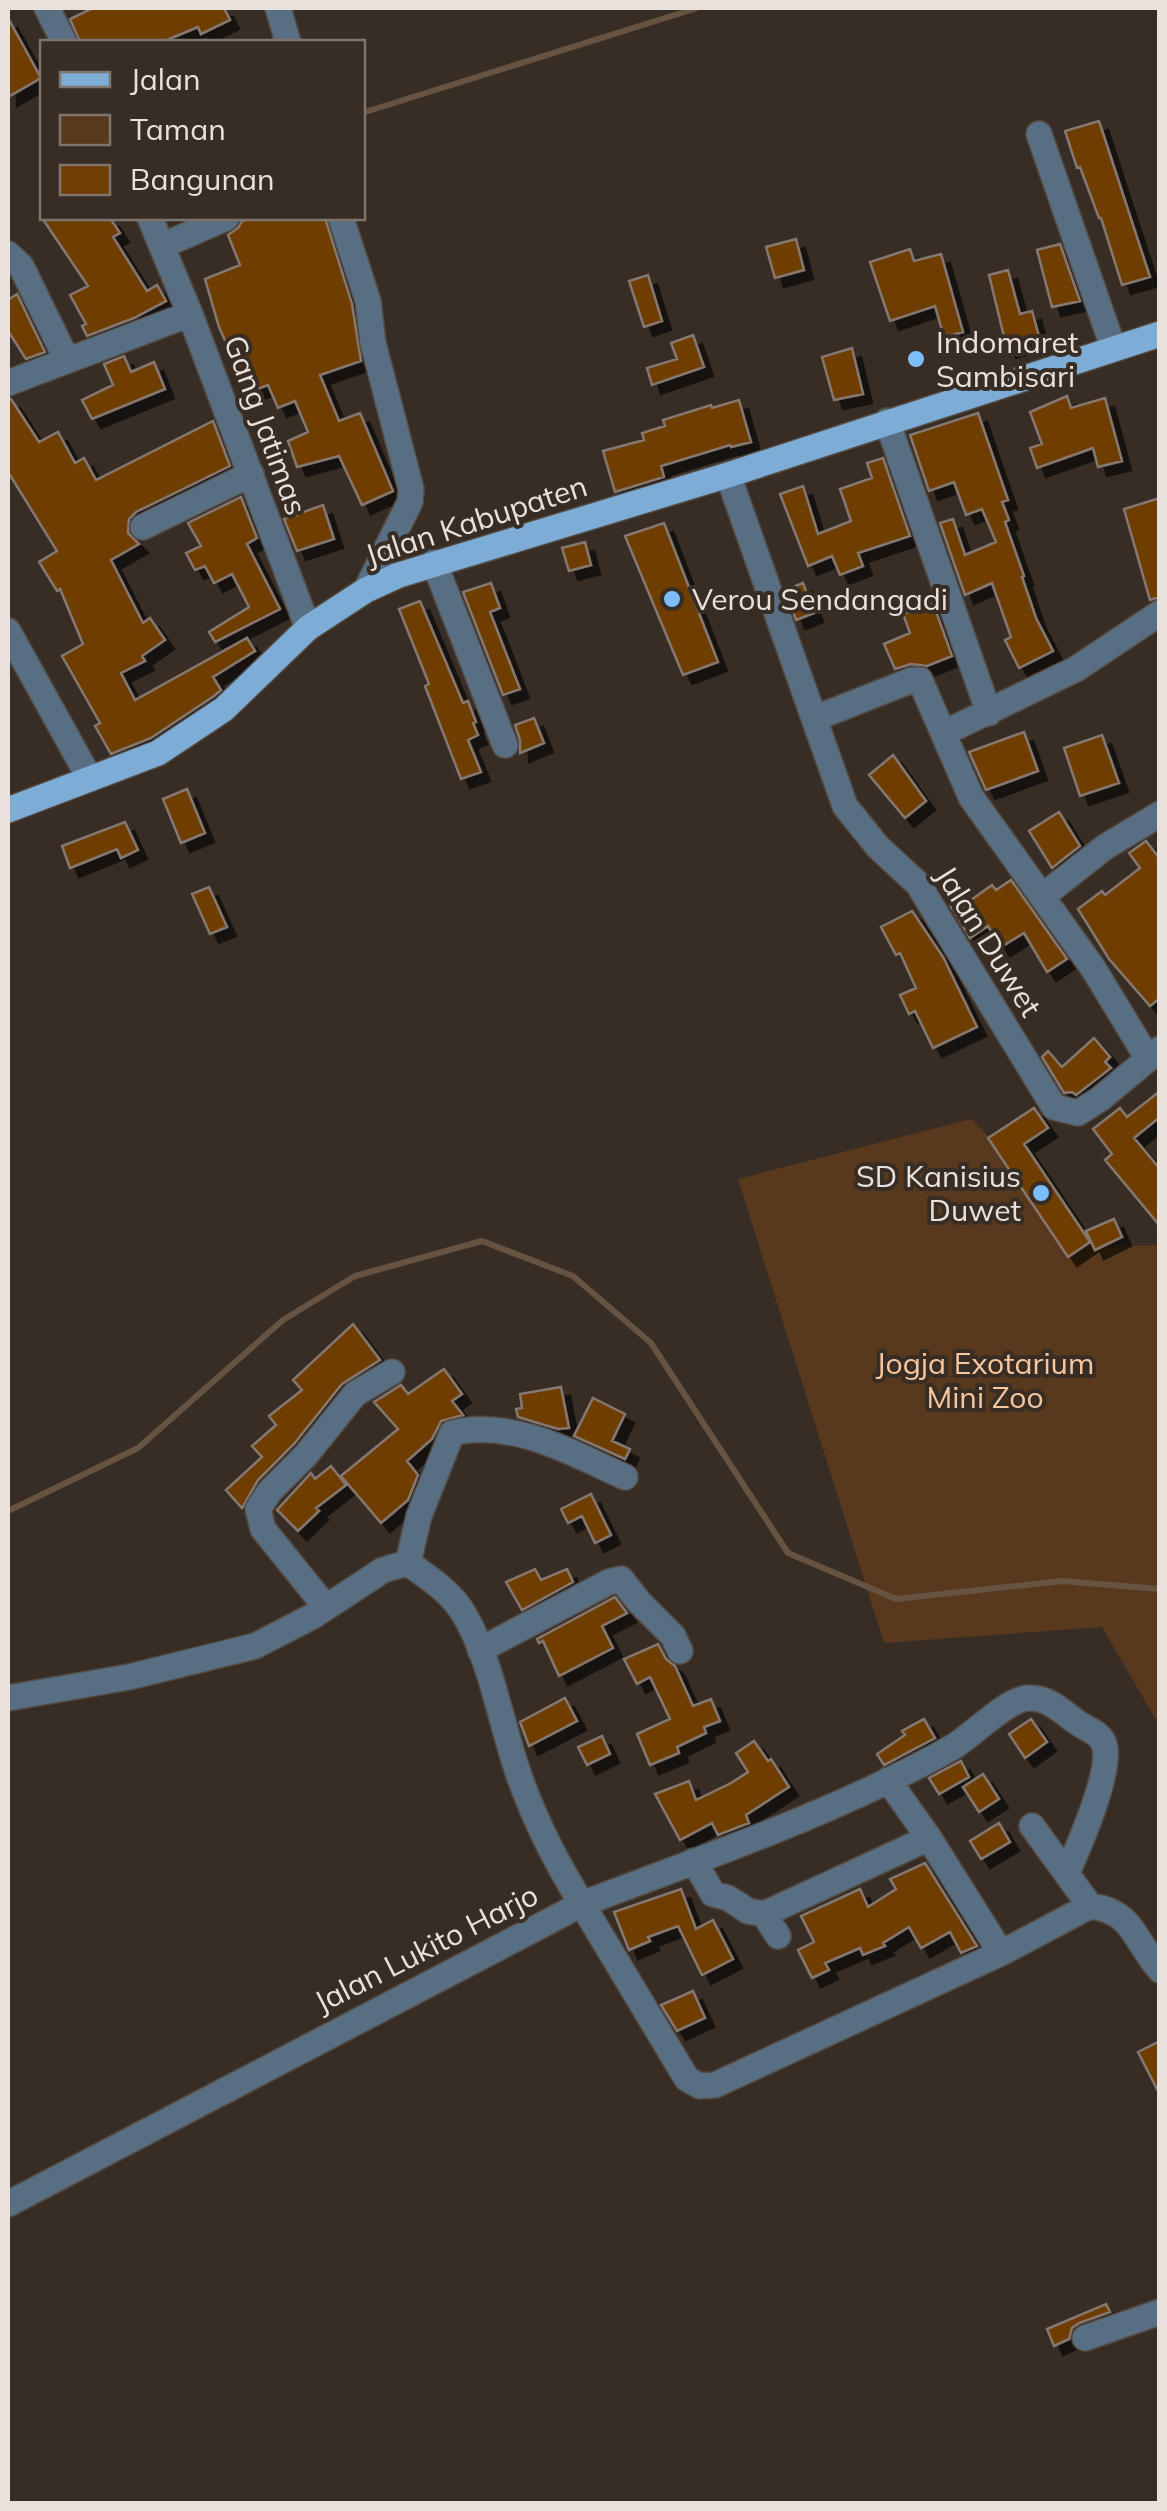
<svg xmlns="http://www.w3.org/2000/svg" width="1167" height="2511" font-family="Mulish,sans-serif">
  <defs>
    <filter id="shadow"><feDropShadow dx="9" dy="9" stdDeviation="0" flood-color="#0009"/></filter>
  </defs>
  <rect width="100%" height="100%" fill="#372d25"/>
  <!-- green -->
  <path fill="#58391d" d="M971,1119L1099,1246L1159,1245V1719L1155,1718L1102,1627L884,1643L738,1179Z"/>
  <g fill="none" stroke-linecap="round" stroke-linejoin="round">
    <!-- stream -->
    <path stroke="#675342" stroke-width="6" d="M362,113L697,8
      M8,1511L138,1448L283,1320L355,1276L482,1241L573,1276L651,1343L788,1553L896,1599L1063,1581L1160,1589"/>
  </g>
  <!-- building -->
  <path fill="#703d05" stroke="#84786f" stroke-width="2.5" filter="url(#shadow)" d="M93,8H224L230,20L201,34L198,27L162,42H80L70,19Z
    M8,18L41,78L8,97Z
    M1099,121L1150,277L1122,285L1101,218H1099L1080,167L1077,168L1065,131Z
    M42,218H110L120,233L113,237L147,291L157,285L166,301L134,318L87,336L82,326L86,324L70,295L88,286Z
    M252,218H325L352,304L361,361L320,375L339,421L360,413L393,491L362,505L339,456L297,467L288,441L308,432L295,401L278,408L268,385L244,394L236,376L240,374L219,327L205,279L240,265L228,235L238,228L242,221Z
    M796,239L804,270L775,278L766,247Z
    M1060,244L1080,301L1052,307L1037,250Z
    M910,249L914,261L941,254L963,332L944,337L935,306L890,321L870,262Z
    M1008,270L1020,314L1032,311L1040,340L1007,349L989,275Z
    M648,275L662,321L644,327L629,281Z
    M17,294L45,352L26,359L8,331V300Z
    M693,335L704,367L652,385L647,368L677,359L671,343Z
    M852,348L863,394L834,400L822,357Z
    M124,356L131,372L154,362L165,389L92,419L82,400L113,385L104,364Z
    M1067,396L1071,408L1105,398L1122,461L1098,467L1093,448L1037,468L1030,448L1042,444L1030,412Z
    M8,399H11L39,442L58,432L75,463L84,458L96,480L213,421L230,466L136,512L129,519L128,533L139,544L111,560L143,623L150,618L165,640L142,656L145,661L121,673L135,700L247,638L255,651L213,677L221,690L214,696L151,738L111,754L95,726L100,723L62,656L83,644L60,589L57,591L39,562L57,551L8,472Z
    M739,400L751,442L731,447L730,445L661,466L664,477L615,492L603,451L644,440L642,433L665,426L663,420L711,405L712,408Z
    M978,413L1008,500L1002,502L1009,520L1005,522L1024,576L1022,577L1036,618L1053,651L1019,668L1005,640L1011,637L992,583L965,595L940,523L953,519L965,555L996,542L982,509L966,515L954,482L929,491L910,435Z
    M883,458L910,536L858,553L863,566L840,575L832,556L808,566L780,494L803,486L818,534L851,521L840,489L872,478L867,463Z
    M241,497L257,538L247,544L280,609L215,642L209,632L249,607L232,574L214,583L205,566L195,570L186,553L201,546L188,523Z
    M1160,498V597L1150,600L1124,509Z
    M323,505L334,539L297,551L284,519Z
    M664,523L718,662L683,675L625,536Z
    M585,542L591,565L569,571L562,548Z
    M491,583L500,608L490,612L520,689L503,695L463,592Z
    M803,583L814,613L796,620L786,590Z
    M420,601L463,703L468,701L476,722L473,723L478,735L468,740L481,772L461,779L425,686L429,684L399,609Z
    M933,603L952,656L927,666L911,664L895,669L884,644L910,633L903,614Z
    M534,718L544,743L520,753V740L515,725Z
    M1024,732L1038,771L986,790L969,752Z
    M1102,735L1119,783L1080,796L1064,748Z
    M893,755L926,801L905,818L869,775Z
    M187,789L205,833L181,843L163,799Z
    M1059,812L1080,846L1052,868L1029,831Z
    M125,822L138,850L121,858L117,849L70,868L62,846Z
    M1146,841L1160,859V998L1150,1006L1109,959L1078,909L1102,891L1105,895L1140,868L1129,853Z
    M1011,880L1067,959L1047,972L1024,933L1001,947L988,926L970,938L950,905L952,903L957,910L992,885L996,890Z
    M209,887L227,927L210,934L192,894Z
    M912,911L943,957L977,1027L933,1048L915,1011L909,1014L900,995L916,988L900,953L896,955L881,927Z
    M1094,1038L1110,1057L1105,1062L1111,1068L1076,1095L1072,1092L1064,1093L1042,1057L1048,1051L1062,1067Z
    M1160,1091V1117L1134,1138L1160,1169V1226L1105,1160L1112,1154L1093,1129L1120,1108L1127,1117Z
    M1034,1108L1048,1128L1024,1144L1090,1242L1068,1257L988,1138Z
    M1114,1219L1122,1237L1095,1250L1086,1231Z
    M353,1324L380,1360L342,1384L294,1444L258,1480L242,1508L226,1490L262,1457L252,1446L276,1425L269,1416L302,1390L293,1380Z
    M444,1369L462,1394L452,1401L463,1415L441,1421L432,1439L407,1461L418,1475L408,1500L381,1523L341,1476L398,1429L374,1402L401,1385L408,1394Z
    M561,1387L569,1428L558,1429L518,1417L516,1409L522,1408L520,1394Z
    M593,1398L625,1414L612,1441L630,1449L625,1459L574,1436Z
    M331,1466L346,1485L316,1508L319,1511L298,1531L277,1510L311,1473L315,1479Z
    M591,1494L611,1535L595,1543L582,1516L568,1523L561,1509Z
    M535,1569L541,1580L567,1569L573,1582L522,1610L506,1582Z
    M615,1597L627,1613L602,1626L613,1648L559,1676L543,1641L539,1643L537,1639Z
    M658,1644L666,1659L675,1666L693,1706L711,1699L720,1721L704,1727L706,1733L677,1747L679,1753L650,1765L637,1734L670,1719L650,1677L637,1684L624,1659Z
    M565,1698L577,1721L529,1746L520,1722Z
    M924,1719L935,1738L884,1765L877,1754L905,1735L902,1731Z
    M1031,1719L1047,1742L1025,1758L1009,1734Z
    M602,1736L610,1754L587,1765L578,1747Z
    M754,1741L768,1761L771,1759L789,1787L746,1815L749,1823L718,1835L712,1823L680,1840L655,1794L689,1781L696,1800L731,1783L748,1772L736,1753Z
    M961,1761L969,1777L939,1794L929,1778Z
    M983,1774L999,1799L979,1812L963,1787Z
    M999,1823L1010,1842L981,1859L970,1841Z
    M925,1863L977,1946L961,1953L950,1932L921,1948L909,1927L883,1943L885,1946L863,1955L860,1948L825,1963L829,1970L812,1978L798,1950L814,1942L801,1916L860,1889L868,1907L896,1889L890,1879Z
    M681,1889L696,1929L713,1920L733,1959L702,1975L678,1926L648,1937L650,1941L629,1950L614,1912Z
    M693,1991L705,2018L677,2031L661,2005Z
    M1160,2041V2095L1138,2052Z
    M1106,2304L1110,2312L1079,2323L1072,2328L1069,2339L1054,2346L1047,2329Z"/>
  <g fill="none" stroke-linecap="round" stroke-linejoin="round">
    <defs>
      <path id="minor" d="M47,8L64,42
        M278,8L288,42
        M1039,134L1113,347
        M150,218L190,314
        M341,218L368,301L373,343L411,489L410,502L366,590
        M164,245L226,218
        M8,254L21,266L67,360
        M8,383L190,314L308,628
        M887,421L989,713
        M728,475L845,806L878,847L918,884L1054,1107L1078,1113L1100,1099L1160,1049
        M143,527L251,474
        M434,562L505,745
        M8,631L90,779
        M816,718L912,680H920L971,797L1093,968L1147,1057
        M944,733L1076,669L1160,613
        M1043,896L1105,847L1160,814
        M408,1563L419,1516L452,1433C511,1418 572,1453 625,1477
        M325,1606L263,1529L258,1509L270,1491L306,1455L355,1394L392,1372
        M480,1650L609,1582L621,1579L639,1602L673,1636L680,1651
        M8,1698L129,1677L255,1646L313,1616L383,1570L408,1563C429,1578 451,1592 464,1614C493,1664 501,1727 521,1781C537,1825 557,1864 582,1904C705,1857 838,1812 953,1747C973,1735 1007,1699 1028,1698C1048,1697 1060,1710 1075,1721C1084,1728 1100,1732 1104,1744C1113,1769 1078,1848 1067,1873
        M888,1780L929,1838L1001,1953
        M1032,1826L1090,1906
        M694,1861L713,1894L728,1898L748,1911L764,1914L778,1936
        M764,1914L929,1838
        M8,2204L582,1904L687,2079L700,2086L715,2085L1001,1953L1090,1906C1134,1911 1134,1941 1160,1970
        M1085,2338L1160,2312"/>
      <path id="major" d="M8,810L158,753L224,709L308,628L366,590L399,575L728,475L1160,334"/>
    </defs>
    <!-- minor casing -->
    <use href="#minor" stroke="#534a42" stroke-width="28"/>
    <!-- major casing -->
    <use href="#major" stroke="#534a42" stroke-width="28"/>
    <!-- minor -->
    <use href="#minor" stroke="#586e83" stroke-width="25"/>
    <!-- major -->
    <use href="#major" stroke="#7dadd7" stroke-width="25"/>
  </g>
  <!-- markers -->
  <g fill="#7bbef9" stroke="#372d25" stroke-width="4">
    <circle cx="916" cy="359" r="10"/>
    <circle cx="672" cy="599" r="10"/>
    <circle cx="1041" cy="1193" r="10"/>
  </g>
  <g text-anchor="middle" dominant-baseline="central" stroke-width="8" stroke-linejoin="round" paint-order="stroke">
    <!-- poi labels -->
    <g font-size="30" fill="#e8e1dc" stroke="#372d25" text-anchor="start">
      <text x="936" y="342">Indomaret<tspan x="936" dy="34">Sambisari</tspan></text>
      <text x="692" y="599">Verou Sendangadi</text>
      <text x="1021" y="1176" text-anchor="end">SD Kanisius<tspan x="1021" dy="34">Duwet</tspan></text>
    </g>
    <!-- street labels -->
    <g font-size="30" fill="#e8e1dc" stroke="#372d25">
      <text transform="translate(266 425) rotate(70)">Gang Jatimas</text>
      <text transform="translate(476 520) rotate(-18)">Jalan Kabupaten</text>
      <text transform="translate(989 941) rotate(58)">Jalan Duwet</text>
      <text transform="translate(426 1948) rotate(-27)">Jalan Lukito Harjo</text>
    </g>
    <!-- park labels -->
    <g font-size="30" fill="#f6c69f" stroke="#372d25">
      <text x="985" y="1363">Jogja Exotarium<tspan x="985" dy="34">Mini Zoo</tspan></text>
    </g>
  </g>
  <!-- border -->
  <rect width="1167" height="2511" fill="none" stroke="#e8e1dc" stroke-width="20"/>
  <!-- legend -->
  <rect x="40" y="40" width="325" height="180" fill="#372d25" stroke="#7e756e" stroke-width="2.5"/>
  <rect x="60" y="72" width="50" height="15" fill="#7dadd7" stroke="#7e756e" stroke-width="2.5"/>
  <text x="130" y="90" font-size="30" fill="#e8e1dc">Jalan</text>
  <rect x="60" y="115" width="50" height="30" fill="#58391d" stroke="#7e756e" stroke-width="2.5"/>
  <text x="130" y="140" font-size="30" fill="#e8e1dc">Taman</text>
  <rect x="60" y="165" width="50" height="30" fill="#703d05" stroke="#7e756e" stroke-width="2.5"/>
  <text x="130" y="190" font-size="30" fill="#e8e1dc">Bangunan</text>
</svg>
